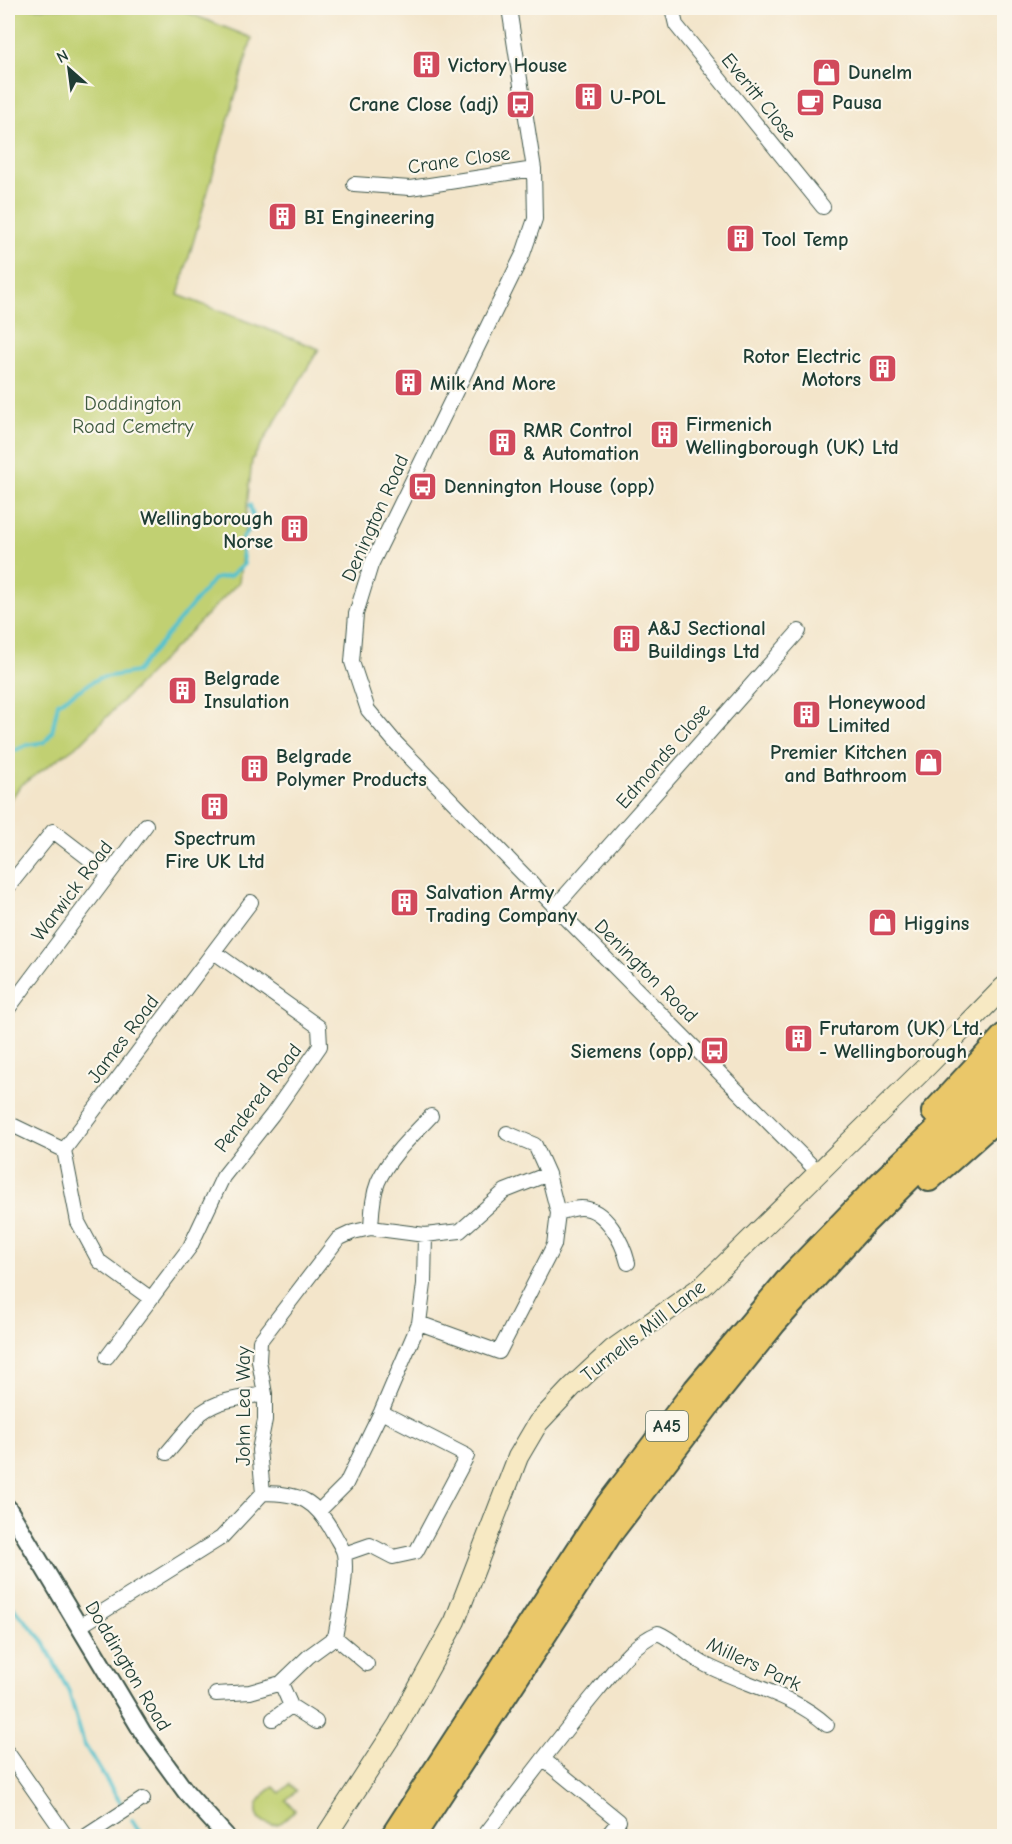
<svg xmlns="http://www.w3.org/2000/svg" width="1012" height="1844" font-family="'Comic Neue',sans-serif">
  <rect width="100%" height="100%" fill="#fbf7ec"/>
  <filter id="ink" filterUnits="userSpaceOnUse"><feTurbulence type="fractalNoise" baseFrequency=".0167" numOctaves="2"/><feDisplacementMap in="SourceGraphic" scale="12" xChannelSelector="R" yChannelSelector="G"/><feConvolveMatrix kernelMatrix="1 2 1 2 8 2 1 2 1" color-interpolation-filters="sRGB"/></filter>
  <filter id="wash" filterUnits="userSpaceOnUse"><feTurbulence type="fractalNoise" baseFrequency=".008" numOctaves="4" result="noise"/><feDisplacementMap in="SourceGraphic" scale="24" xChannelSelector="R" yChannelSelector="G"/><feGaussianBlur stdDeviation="1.35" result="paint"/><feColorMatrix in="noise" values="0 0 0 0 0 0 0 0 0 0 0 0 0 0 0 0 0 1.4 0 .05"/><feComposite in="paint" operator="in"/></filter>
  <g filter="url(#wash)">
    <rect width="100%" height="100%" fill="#f3e5ca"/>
    <!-- green -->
    <path fill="#c1d072" stroke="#708653" stroke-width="1.5" d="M8,8H176L252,38L178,295L319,349L252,460L239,582L82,742L20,786L8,804Z
      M290,1784L296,1791L286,1800L295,1810C291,1814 286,1820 280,1823C265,1830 250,1814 260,1800C263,1795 269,1790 274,1787L280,1793Z"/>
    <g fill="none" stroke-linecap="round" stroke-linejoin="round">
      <!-- stream -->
      <path stroke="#55c2cd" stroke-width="4" d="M8,764L10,763L11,752L27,745L45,742L52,732L58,703L99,678L136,672L214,579L230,576L244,564C240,545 238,537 255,525L250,505
        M8,1602L43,1640L69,1692L84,1744L120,1802
        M132,1820L142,1836"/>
    </g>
  </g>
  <g filter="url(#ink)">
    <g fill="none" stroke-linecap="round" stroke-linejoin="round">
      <defs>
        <path id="minor" d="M509,8L534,169L535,219L523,254L371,565L356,614L352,662L368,710L395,742L555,907L818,1172
          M672,8L676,25L823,207
          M354,184L410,188L534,169
          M8,887L53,831L109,874
          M555,907L799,631
          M8,1009L146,825
          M8,1123L64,1150L251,902
          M64,1150L78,1222L99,1261L150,1298
          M558,1213C565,1211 574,1208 581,1208C606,1208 623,1243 628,1263
          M371,1228C372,1213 372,1197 378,1182C389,1157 412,1136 431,1116
          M419,1323L424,1284L425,1235
          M107,1357L190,1247L223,1177L272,1115L320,1046L319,1027L214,952
          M167,1453L201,1413C220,1399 241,1398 265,1394
          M320,1510L346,1484L381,1412L419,1323L499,1352L554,1245L558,1213L548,1174L535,1145L507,1133
          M344,1554L370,1545L393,1557L416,1552L467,1456L381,1412
          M80,1626L221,1538L263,1493L259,1450L265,1420V1394L259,1361L260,1341L338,1239L353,1232L371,1228L425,1235L460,1231L505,1191L548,1174
          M335,1637L367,1664
          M281,1683L291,1706L316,1722
          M216,1694L250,1692L281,1683L309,1656L335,1637C339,1616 348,1574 344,1554C343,1548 337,1540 334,1534C315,1500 301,1493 263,1493
          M273,1719L291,1706
          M8,1753L66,1836
          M543,1759L619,1821L607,1836
          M86,1836L143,1799
          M484,1836C522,1787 559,1737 598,1690C616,1668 632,1644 658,1633C675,1640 687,1655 704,1664C742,1684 795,1695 827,1725"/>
        <path id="tertiary" d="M8,1508L143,1733L186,1792L226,1836"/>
        <path id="secondary" d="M326,1836L398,1725L455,1621L518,1457L538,1423L572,1387L612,1350L704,1285L927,1066L1004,987"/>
        <path id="trunk" d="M933,1112L1004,1035
          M929,1180L1004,1113
          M392,1836L607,1505L695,1389L792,1274L885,1178L1004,1065
          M414,1836L610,1535L712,1401L774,1324L865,1223L943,1146L1004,1089"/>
      </defs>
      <!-- minor casing -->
      <use href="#minor" stroke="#3f564a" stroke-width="16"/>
      <!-- tertiary casing -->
      <use href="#tertiary" stroke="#3f564a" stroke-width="20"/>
      <!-- secondary casing -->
      <use href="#secondary" stroke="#3f564a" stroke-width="22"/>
      <!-- trunk casing -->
      <use href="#trunk" stroke="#3f564a" stroke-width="26"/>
      <!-- minor -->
      <use href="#minor" stroke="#fff" stroke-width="14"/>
      <!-- tertiary -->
      <use href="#tertiary" stroke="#fff" stroke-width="16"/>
      <!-- secondary -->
      <use href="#secondary" stroke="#f7e9c3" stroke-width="20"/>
      <!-- trunk -->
      <use href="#trunk" stroke="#eac769" stroke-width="22"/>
    </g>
  </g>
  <!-- icons -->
  <defs>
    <symbol id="building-square" viewBox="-11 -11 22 22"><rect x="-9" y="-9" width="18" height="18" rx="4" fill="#d1495b" stroke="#fbf7ec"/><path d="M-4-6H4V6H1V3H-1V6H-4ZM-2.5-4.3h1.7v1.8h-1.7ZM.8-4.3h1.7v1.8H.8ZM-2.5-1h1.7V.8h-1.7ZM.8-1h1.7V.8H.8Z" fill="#fff"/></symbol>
    <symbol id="shop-square" viewBox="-11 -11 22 22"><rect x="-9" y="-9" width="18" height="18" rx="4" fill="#d1495b" stroke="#fbf7ec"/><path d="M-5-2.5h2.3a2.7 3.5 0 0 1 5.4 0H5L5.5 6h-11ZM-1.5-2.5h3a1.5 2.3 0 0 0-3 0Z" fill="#fff"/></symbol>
    <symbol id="cafe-square" viewBox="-11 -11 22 22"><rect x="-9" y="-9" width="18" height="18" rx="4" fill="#d1495b" stroke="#fbf7ec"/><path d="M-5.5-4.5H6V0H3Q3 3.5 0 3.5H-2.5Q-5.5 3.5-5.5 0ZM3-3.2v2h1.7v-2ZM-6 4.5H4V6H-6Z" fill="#fff"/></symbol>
    <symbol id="bus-square" viewBox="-11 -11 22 22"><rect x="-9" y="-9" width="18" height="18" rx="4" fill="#d1495b" stroke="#fbf7ec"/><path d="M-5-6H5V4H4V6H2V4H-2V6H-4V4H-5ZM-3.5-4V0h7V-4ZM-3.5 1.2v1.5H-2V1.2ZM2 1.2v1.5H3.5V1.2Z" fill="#fff"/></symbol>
  </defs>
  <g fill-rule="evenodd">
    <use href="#building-square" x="410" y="48" width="33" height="33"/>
    <use href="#shop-square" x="810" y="56" width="33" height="33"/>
    <use href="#building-square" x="572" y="80" width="33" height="33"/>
    <use href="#cafe-square" x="794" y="86" width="33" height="33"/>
    <use href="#bus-square" x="504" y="88" width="33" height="33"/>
    <use href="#building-square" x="266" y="200" width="33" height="33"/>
    <use href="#building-square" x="724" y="222" width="33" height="33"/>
    <use href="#building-square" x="866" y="352" width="33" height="33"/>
    <use href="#building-square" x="392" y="366" width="33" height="33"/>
    <use href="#building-square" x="648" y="418" width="33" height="33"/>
    <use href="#building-square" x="486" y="426" width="33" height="33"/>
    <use href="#bus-square" x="406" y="470" width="33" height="33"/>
    <use href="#building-square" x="278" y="512" width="33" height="33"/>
    <use href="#building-square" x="610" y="622" width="33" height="33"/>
    <use href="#building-square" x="166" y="674" width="33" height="33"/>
    <use href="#building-square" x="790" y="698" width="33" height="33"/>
    <use href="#shop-square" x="912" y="746" width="33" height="33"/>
    <use href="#building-square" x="238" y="752" width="33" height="33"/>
    <use href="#building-square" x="198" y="790" width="33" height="33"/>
    <use href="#building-square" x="388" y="886" width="33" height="33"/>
    <use href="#shop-square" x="866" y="906" width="33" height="33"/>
    <use href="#building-square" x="782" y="1022" width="33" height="33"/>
    <use href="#bus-square" x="698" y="1034" width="33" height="33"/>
  </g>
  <g text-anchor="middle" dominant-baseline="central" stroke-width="4.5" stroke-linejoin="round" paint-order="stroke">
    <!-- shield labels -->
    <rect fill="#fbf7ec" stroke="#61756b" stroke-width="1.5" x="646" y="1411" width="42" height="30" rx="4.5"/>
    <g font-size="18" font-weight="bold" fill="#1f3d34">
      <text x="667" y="1426">A45</text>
    </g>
    <!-- poi labels -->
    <g font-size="20" font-weight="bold" fill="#1f3d34" stroke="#fbf7ec" text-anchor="start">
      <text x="448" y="65">Victory House</text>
      <text x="848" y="72">Dunelm</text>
      <text x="610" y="97">U-POL</text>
      <text x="832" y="102">Pausa</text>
      <text x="499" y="104" text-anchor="end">Crane Close (adj)</text>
      <text x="304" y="217">BI Engineering</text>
      <text x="762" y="239">Tool Temp</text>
      <text x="861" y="356" text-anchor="end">Rotor Electric<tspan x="861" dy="23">Motors</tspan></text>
      <text x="430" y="383">Milk And More</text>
      <text x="686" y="424">Firmenich<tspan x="686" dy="23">Wellingborough (UK) Ltd</tspan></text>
      <text x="523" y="430">RMR Control<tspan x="523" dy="23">&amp; Automation</tspan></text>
      <text x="444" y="486">Dennington House (opp)</text>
      <text x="273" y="518" text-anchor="end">Wellingborough<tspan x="273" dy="23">Norse</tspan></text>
      <text x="648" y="628">A&amp;J Sectional<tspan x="648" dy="23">Buildings Ltd</tspan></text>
      <text x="204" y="678">Belgrade<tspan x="204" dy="23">Insulation</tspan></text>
      <text x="828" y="702">Honeywood<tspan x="828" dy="23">Limited</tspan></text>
      <text x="907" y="752" text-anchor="end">Premier Kitchen<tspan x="907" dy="23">and Bathroom</tspan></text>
      <text x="276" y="756">Belgrade<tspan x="276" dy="23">Polymer Products</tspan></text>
      <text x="215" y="838" text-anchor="middle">Spectrum<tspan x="215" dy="23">Fire UK Ltd</tspan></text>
      <text x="426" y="892">Salvation Army<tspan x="426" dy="23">Trading Company</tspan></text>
      <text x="904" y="923">Higgins</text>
      <text x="819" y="1028">Frutarom (UK) Ltd.<tspan x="819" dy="23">- Wellingborough</tspan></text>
      <text x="694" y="1051" text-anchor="end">Siemens (opp)</text>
    </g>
    <!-- street labels -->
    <g font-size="20" fill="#1f3d34" stroke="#fbf7ec">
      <text transform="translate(759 97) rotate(51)">Everitt Close</text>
      <text transform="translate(459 160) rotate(-8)">Crane Close</text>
      <text transform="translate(375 518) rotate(-66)">Denington Road</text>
      <text transform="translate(663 756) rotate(-49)">Edmonds Close</text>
      <text transform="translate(72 891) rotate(-53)">Warwick Road</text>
      <text transform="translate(646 971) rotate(45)">Denington Road</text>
      <text transform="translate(123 1039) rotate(-53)">James Road</text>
      <text transform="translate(258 1098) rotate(-53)">Pendered Road</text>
      <text transform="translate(643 1331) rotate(-38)">Turnells Mill Lane</text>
      <text transform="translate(243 1406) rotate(-90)">John Lea Way</text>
      <text transform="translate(754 1664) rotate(25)">Millers Park</text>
      <text transform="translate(128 1666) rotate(59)">Doddington Road</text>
    </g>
    <!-- park labels -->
    <g font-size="20" fill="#3f5a40" stroke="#fbf7ec">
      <text x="133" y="403">Doddington<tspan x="133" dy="23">Road Cemetry</tspan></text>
    </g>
  </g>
  <!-- margin -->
  <rect width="1012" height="1844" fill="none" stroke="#fbf7ec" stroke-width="30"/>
  <!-- north arrow -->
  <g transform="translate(69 69) rotate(332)" stroke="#fbf7ec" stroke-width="4.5" paint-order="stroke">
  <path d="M0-4.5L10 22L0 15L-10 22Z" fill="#1f3d34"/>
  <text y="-9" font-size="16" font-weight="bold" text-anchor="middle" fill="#1f3d34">N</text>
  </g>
</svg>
